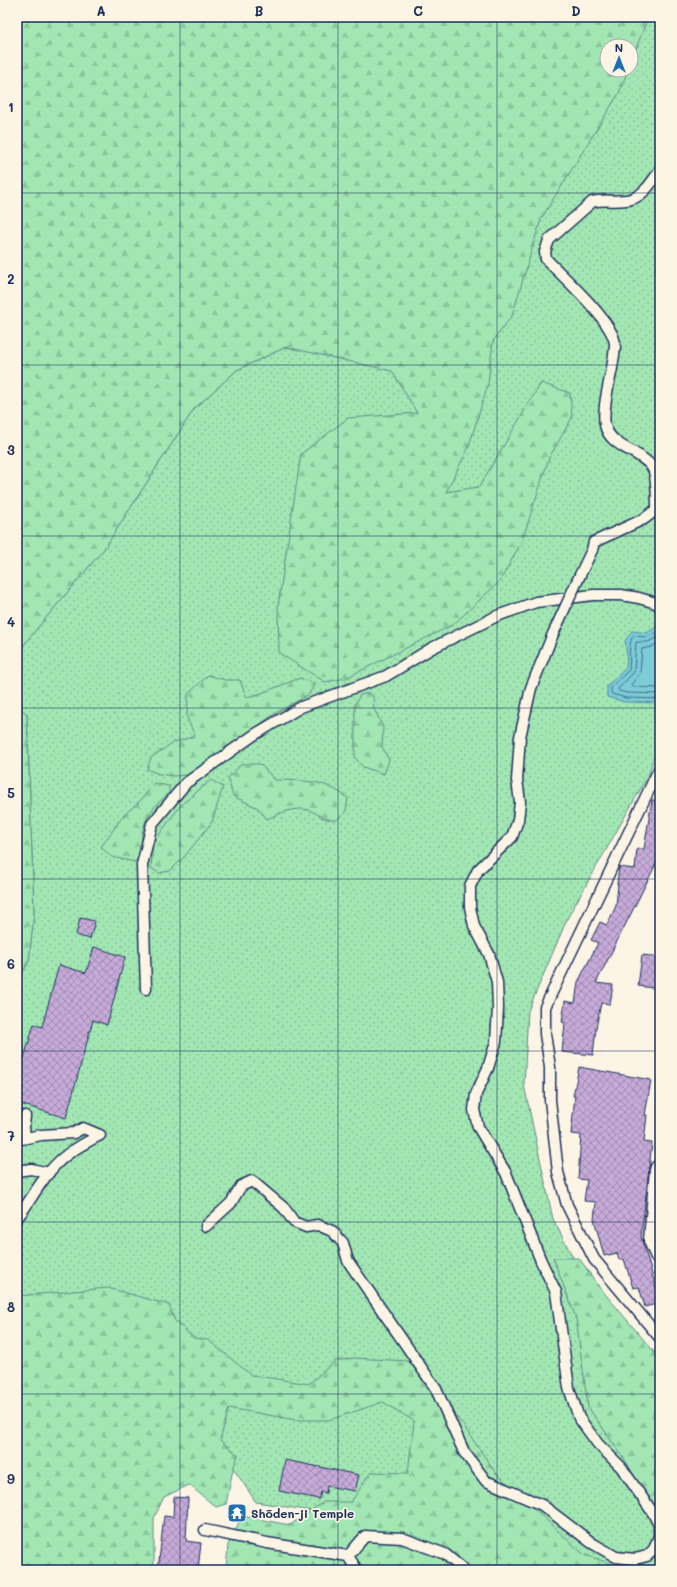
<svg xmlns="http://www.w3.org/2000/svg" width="677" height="1587" font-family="Mali,sans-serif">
  <defs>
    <pattern id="grass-dots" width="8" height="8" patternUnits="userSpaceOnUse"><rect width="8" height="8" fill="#a1e6b3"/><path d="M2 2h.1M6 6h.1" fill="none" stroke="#8ac69c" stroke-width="1.8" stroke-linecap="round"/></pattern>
    <pattern id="forest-firs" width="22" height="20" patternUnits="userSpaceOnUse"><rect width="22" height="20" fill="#a1e6b3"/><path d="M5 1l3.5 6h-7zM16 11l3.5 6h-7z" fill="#8ac69c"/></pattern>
    <pattern id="building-cross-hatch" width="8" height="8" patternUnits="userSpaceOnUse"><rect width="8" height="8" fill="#c6aad7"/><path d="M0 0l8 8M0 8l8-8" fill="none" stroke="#a08bb2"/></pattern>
  </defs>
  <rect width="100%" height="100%" fill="#fcf5e5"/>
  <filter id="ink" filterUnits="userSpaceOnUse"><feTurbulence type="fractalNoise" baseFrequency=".025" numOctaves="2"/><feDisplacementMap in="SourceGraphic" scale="8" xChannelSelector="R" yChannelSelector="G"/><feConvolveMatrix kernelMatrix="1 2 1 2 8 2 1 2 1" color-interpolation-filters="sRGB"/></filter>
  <g filter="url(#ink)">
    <!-- grass -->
    <path fill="url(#grass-dots)" stroke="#5e8a88" d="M626,17H660V735L649,774L568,917L528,1011L524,1085L553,1219L605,1319L660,1392V1570H544L447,1533L256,1502L203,1424L17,1311V982L29,961L34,912L27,714L17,705V655L29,638L104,549L194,409L237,370L286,347L608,70H631V46Z"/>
    <!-- forest -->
    <path fill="url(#forest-firs)" stroke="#5e8a88" d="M17,17H648L631,62V46H607V70H628L619,93L541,219L512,316L493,341L488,384L468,449L446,492L479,487L541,383L570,393L572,418L549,458L522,541L500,581L454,624L346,678L325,682L279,653L278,606L301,454L348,418L417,413L392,371L286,347L237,370L194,409L104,549L29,638L17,655Z
      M208,675L225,680H240L246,697L259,694L300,678L315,684L308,695L277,712L190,775L172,776L159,774L147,769L151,758L172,743L195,736L187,718L188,694Z
      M369,693L373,696L374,709L383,727L382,747L389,760L384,774L363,767L355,758V704L360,695Z
      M17,705L27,714L34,912L29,961L17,982Z
      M242,764H260L275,780C305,781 323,779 348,798L346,811L337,820C320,820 321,814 308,810C295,806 279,814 267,819L258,808L233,796L228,778Z
      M211,780L223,787L212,822L185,856L170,871L159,873L151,868L153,843L181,805Z
      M154,783L169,786V793C156,805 147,812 143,830C139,844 145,849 135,862L112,857L101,847L123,816L142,799Z
      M553,1258H579L600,1288L660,1359V1523L625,1460L588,1407L576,1318Z
      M108,1288L169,1305L175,1321L194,1338L208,1340L251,1375L309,1384L335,1361L354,1358L408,1361L463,1425L495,1472L583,1554L628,1570H226L228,1545L242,1516L290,1525L324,1502H351L371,1472L408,1473L414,1421L383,1402L329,1420H296L229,1408L220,1440L238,1455L233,1469L226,1504L216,1507L189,1485L164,1497L154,1518V1570H17V1296Z
      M660,1546V1570H637Z"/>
    <!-- water -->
    <path fill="#7bcbd6" stroke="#558da6" d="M658,626L660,628V703L625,702L607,697V686L626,668L627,656L625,641L632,631L647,633Z"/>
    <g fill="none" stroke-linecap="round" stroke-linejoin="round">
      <!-- shore -->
      <path stroke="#416d8e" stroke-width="1" d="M660,631L647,637L633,636C627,645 631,659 629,670L611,687V693L612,694L626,698L660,699
        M660,636L648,642H636L634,672L618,689L619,691L627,693L660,694
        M660,642L651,647L642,649L640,673L631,685L633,687L660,688"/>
    </g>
    <!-- building -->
    <path fill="url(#building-cross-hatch)" stroke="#1b2f5e" d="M652,800H660V856L596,983L613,985L610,1004L601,1003L596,1028L593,1055L562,1052L565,1023L562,1022L565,1001L575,1003L578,982L598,943L591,940L600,922L607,925L616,906L618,884H617L619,867L635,869L637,849H644Z
      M80,918L95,921L90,939L76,935Z
      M94,947L125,957L107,1025L93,1020L66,1118L17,1103V1056L24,1058L34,1024L42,1027L59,965L86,973Z
      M642,955L660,957V989L638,986Z
      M579,1067L651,1080L645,1115H647L644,1142L652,1143L641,1237L656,1287L660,1286V1303L645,1307L639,1287L633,1288L624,1259L619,1260L617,1253L604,1256L594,1219L596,1202L584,1201L587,1180L578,1179L581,1135L571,1134L575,1096H573Z
      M285,1460L359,1475L355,1491L327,1486L326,1493L321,1492L319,1499L279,1491Z
      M174,1497L188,1498L186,1541L201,1543L198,1570H158L164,1516L173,1517Z"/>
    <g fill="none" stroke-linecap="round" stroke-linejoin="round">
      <defs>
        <path id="service" d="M580,575L592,550L594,542L644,519L657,509C657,500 657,475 652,467C640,450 610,448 605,425C602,409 609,384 612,368C613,360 615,352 615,344C613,321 563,277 546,259L545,252L549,240L592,202C603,199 614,202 626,200C642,199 652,182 660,170
          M660,767L545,1007V1034L550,1067V1100L558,1172L567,1205L594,1259L660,1338
          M146,989L142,865L152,824L186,783L254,735L301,707L386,676L432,648L497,616L536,602L593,595H621L639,598L656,603L660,607
          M25,1116L24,1126L25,1138
          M17,1140L41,1135L74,1133L83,1128L100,1135
          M17,1171L31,1169L49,1173
          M17,1218C27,1206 34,1192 44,1179C60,1156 76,1148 100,1135
          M206,1226L231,1203L241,1186L252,1181L284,1208L294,1222L306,1227L318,1225L332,1231L343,1243L348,1261L436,1389L464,1452L486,1481L542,1505L592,1543L616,1557L635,1559L647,1556L654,1549L659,1536V1525L653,1513L621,1467L598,1444L579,1418L569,1388L556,1292L541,1261L506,1173L478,1127L474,1110L476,1094L488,1068L496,1042L498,1008L497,982L489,954L474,926L470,907V886L478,870L512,837L518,820L520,802L517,780L520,737L531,688L553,634
          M205,1530L267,1543L348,1556L357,1570
          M348,1556L365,1536L402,1538L445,1554L464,1570"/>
        <path id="minor" d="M660,1170L654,1240L660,1254"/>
      </defs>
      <!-- service casing -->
      <use href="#service" stroke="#1b2f5e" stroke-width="13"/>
      <!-- minor casing -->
      <use href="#minor" stroke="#1b2f5e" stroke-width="23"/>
      <!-- service -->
      <use href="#service" stroke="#fcf5e5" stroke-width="10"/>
      <!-- minor -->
      <use href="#minor" stroke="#fcf5e5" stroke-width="20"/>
      <defs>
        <path id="service-bridge" d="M553,634L580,575"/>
      </defs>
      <!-- service-bridge casing -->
      <use href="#service-bridge" stroke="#1b2f5e" stroke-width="13" stroke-linecap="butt"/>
      <!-- service-bridge -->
      <use href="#service-bridge" stroke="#fcf5e5" stroke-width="10"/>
    </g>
  </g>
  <!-- grid -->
  <path fill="none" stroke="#1b2f5e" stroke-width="1" stroke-opacity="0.55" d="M180,17V1570M338,17V1570M497,17V1570M17,193H660M17,365H660M17,536H660M17,708H660M17,879H660M17,1051H660M17,1222H660M17,1394H660"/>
  <!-- icons -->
  <defs>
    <symbol id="temple-square" viewBox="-11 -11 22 22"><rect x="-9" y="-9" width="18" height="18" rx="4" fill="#1f6fb2" stroke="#fcf5e5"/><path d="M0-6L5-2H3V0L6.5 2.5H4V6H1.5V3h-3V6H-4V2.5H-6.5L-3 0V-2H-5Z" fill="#fff"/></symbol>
  </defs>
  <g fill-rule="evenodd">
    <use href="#temple-square" x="226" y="1502" width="22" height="22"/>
  </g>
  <g text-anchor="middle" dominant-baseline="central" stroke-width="3.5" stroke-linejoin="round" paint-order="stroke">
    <!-- poi labels -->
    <g font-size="12" font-weight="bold" fill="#1b2f5e" stroke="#fcf5e5" text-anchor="start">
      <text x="251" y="1513">Shōden-ji Temple</text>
    </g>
  </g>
  <!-- margin -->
  <rect width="677" height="1587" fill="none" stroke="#fcf5e5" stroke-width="44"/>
  <!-- north arrow -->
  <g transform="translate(619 58)"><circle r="19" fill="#fcf5e5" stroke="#a2a6af"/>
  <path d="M0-3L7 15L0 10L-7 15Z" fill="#1f6fb2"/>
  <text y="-6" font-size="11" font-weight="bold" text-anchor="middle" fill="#1b2f5e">N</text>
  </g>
  <rect x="22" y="22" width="633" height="1543" fill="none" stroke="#1b2f5e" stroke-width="1.5"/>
  <g font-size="13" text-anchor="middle" font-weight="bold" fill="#1b2f5e">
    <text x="101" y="16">A</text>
    <text x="259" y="16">B</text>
    <text x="418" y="16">C</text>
    <text x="576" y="16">D</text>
    <text x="11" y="112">1</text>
    <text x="11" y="284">2</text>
    <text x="11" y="455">3</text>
    <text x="11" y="627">4</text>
    <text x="11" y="798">5</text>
    <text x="11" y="969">6</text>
    <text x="11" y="1141">7</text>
    <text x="11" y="1312">8</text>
    <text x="11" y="1484">9</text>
  </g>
</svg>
